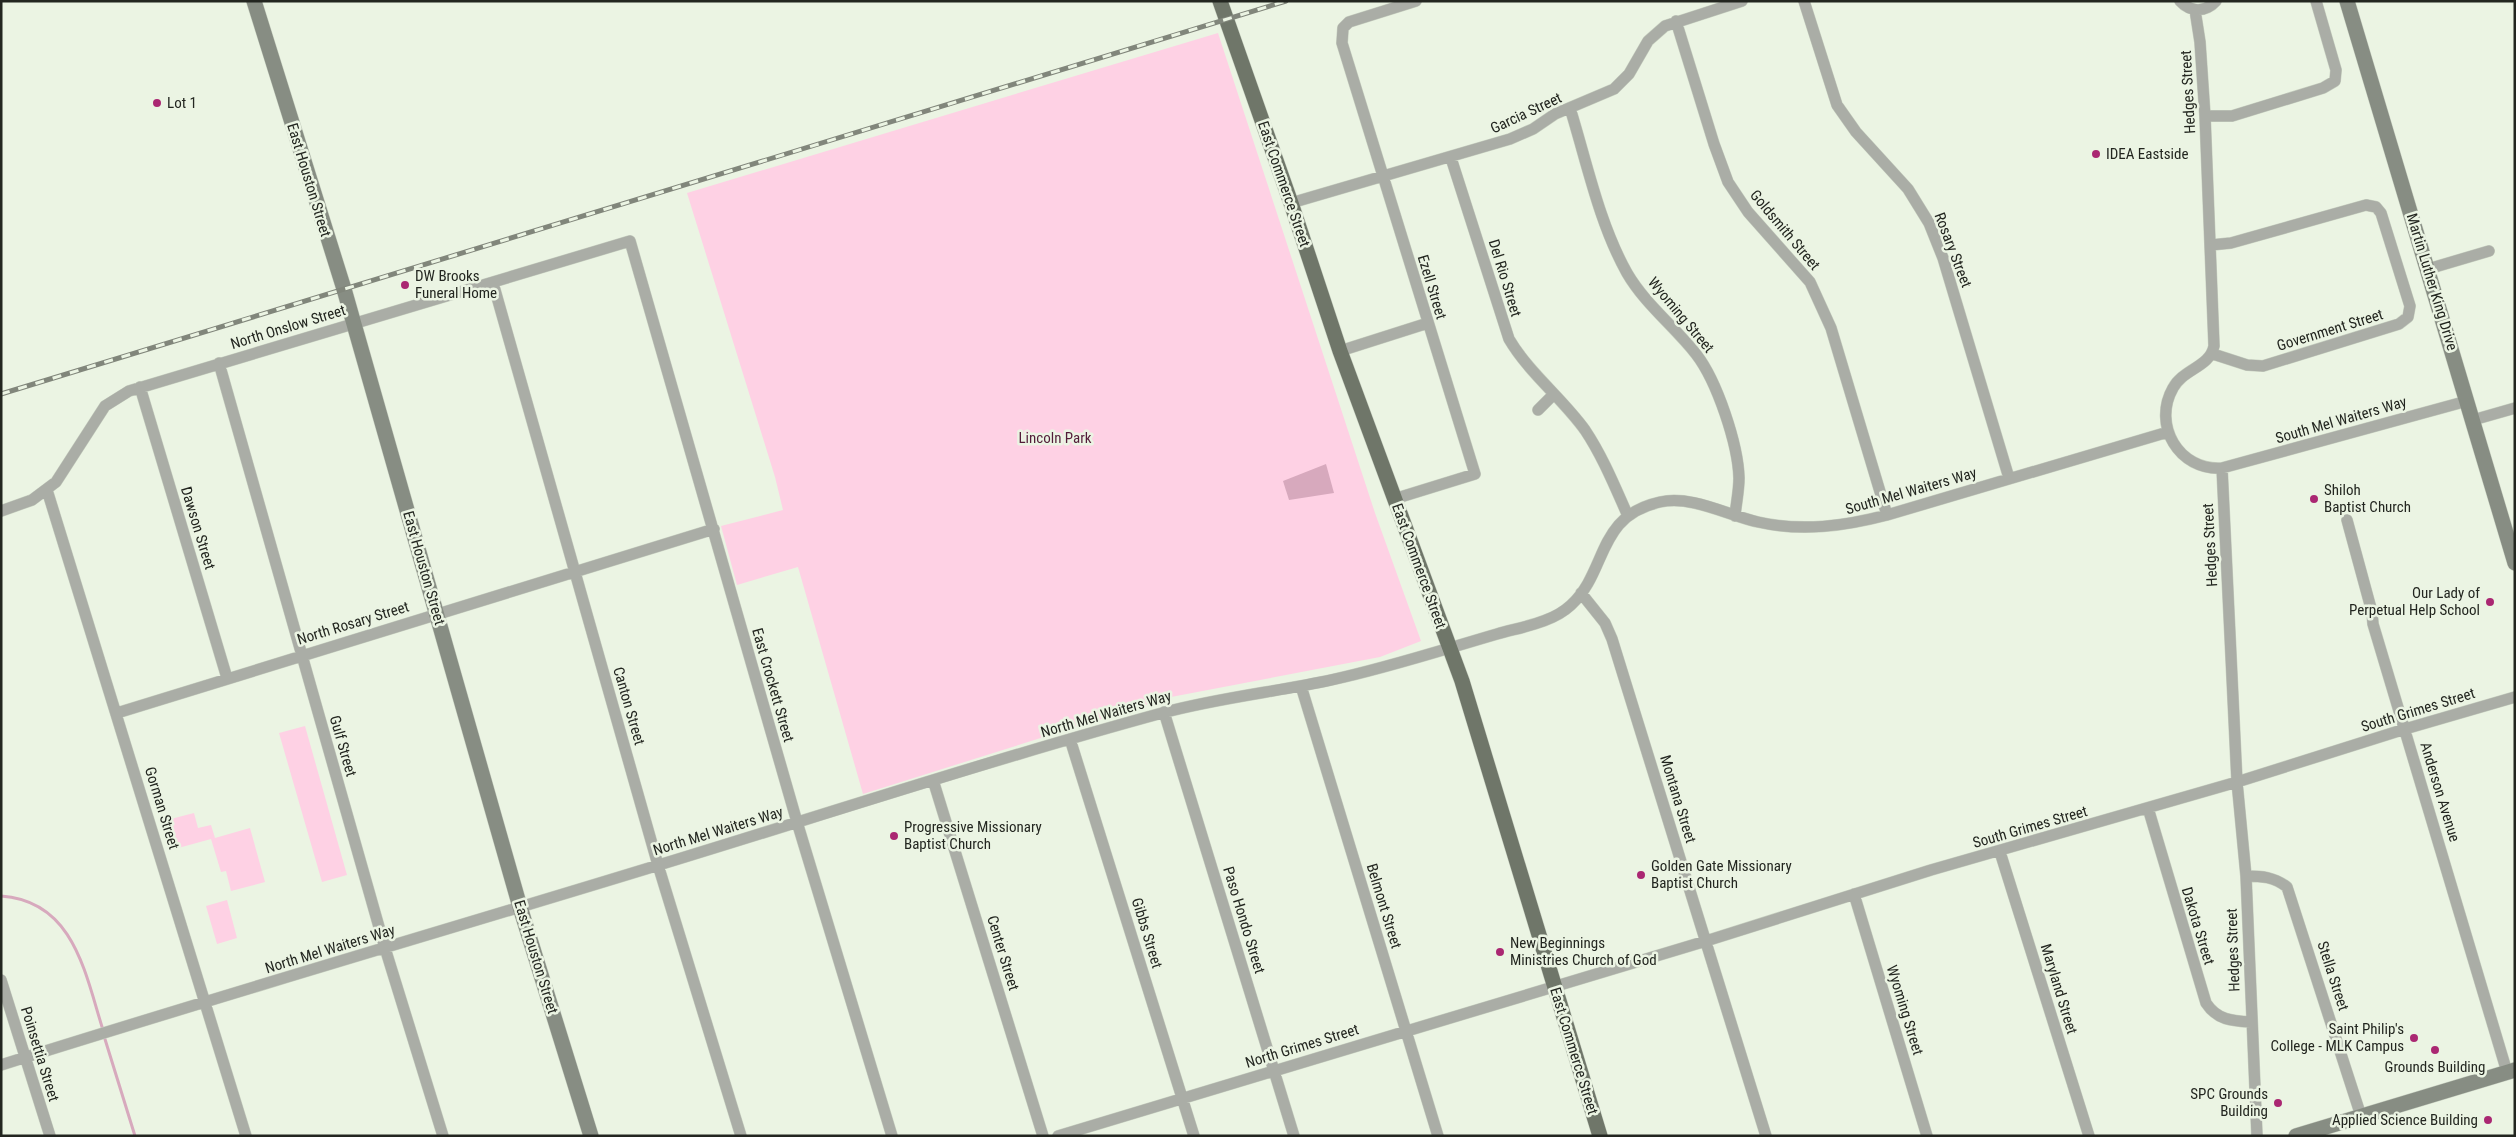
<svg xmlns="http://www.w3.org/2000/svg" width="2516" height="1137" font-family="'Roboto Condensed',sans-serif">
  <rect width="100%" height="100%" fill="#ebf4e3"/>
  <!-- green -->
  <path fill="#fed1e4" d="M1218,33L1375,513L1421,641L1380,657L1171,697L863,794L798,567L737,585L721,526L783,510L775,477L687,193Z
    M305,726L347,875L322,882L279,733Z
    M194,813L198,828L211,825L215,838L250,828L265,882L231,891L226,871L221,872L211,839L171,850L163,821Z
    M227,900L237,938L217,944L206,906Z"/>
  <!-- water -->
  <path fill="#d7a9bd" d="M1326,464L1334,493L1289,500L1283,481Z"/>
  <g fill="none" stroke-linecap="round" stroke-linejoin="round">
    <!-- stream -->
    <path stroke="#d7a9bd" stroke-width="3" d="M1,896C74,901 85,973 103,1030
      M104,1036L135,1136"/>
    <defs>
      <path id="street" d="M1804,1L1837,105L1856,132L1908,189L1929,223L1943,258L2009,478
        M2180,1C2191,13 2206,12 2216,1
        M2195,10L2200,42L2205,116L2214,346C2210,367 2183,369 2173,388C2152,425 2179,471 2222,468L2467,401
        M1676,21L1714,144L1728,182L1748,212L1810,282L1831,328L1887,515
        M1570,108C1587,163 1599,223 1627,273C1645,304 1674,326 1696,354C1717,381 1738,444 1739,478C1739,491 1736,504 1735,516
        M2205,116H2232L2323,88L2335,81L2336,70L2316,1
        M1451,158L1509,339C1529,373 1562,398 1585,430C1603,457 1615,487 1628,516
        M1291,203L1510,139L1533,129L1555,114L1614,89L1629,74L1648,41L1665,26L1742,1
        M2211,245L2231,243L2366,205L2376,207L2381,213L2410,306L2408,317L2399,324L2263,366L2247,365L2213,354
        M2428,269L2489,251
        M493,283L658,865L741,1136
        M1340,351L1428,323
        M219,363L385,948L443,1136
        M140,387L227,678
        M1538,410L1554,394
        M2473,420L2515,408
        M2222,468L2237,782L2246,876L2257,1136
        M47,490L246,1136
        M1394,499L1475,474L1342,43L1343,28L1349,22L1416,1
        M1,511L32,500L56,482L105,406L129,391L630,241L797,822L892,1136
        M2347,520L2372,612L2373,624L2507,1072
        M1581,593L1605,623L1612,639L1766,1136
        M1301,686L1438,1136
        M1164,712L1294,1136
        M117,713L714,529
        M1070,739L1194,1136
        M933,780L1043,1136
        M2148,808L2206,1003C2217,1020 2232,1021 2251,1022
        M2000,852L2089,1136
        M2246,876C2262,876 2274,877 2287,887L2361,1116
        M1854,894L1927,1136
        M1,980L50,1136
        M1,1065C216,997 433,934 649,868C820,816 990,760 1162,713C1217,698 1275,692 1331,680C1387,668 1442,650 1497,634C1521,627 1552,623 1571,605C1608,571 1596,516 1660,502C1692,495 1727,515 1758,522C1802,532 1845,526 1887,515L2168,432
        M1058,1136L1706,941L1931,870L2237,782L2405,729L2515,697"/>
      <path id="secondary" d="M254,1L344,289L520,907L591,1136
        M2347,1L2515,563
        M2296,1136L2515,1070"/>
      <path id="primary" d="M1220,1L1291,203L1340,351L1462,681L1600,1136"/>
    </defs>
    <!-- street casing -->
    <use href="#street" stroke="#c7cfc0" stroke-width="12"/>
    <!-- secondary casing -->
    <use href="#secondary" stroke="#c7cfc0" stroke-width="16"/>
    <!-- primary casing -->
    <use href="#primary" stroke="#c7cfc0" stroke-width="16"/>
    <!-- street -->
    <use href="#street" stroke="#aaada6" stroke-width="11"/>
    <!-- secondary -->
    <use href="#secondary" stroke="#878d83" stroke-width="15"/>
    <!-- primary -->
    <use href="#primary" stroke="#6f7669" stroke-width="15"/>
    <defs>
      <path id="rail" d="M1,394L1286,1"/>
    </defs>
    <!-- rail casing -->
    <use href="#rail" stroke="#81867b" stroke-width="5"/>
    <!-- rail -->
    <use href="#rail" stroke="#ebf4e3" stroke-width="3" stroke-dasharray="9" stroke-linecap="butt"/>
  </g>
  <!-- markers -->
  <g fill="#aa2772" stroke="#ebf4e3" stroke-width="2">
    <circle cx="157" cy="103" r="5"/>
    <circle cx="2096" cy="154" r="5"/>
    <circle cx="405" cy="285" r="5"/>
    <circle cx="2314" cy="499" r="5"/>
    <circle cx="2490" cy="602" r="5"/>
    <circle cx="894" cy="836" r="5"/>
    <circle cx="1641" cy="875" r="5"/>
    <circle cx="1500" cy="952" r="5"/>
    <circle cx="2414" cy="1038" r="5"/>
    <circle cx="2435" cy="1050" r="5"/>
    <circle cx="2278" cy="1103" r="5"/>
    <circle cx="2488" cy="1120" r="5"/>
  </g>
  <g text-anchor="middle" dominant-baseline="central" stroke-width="5" stroke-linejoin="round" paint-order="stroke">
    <!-- street labels -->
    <g font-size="15" fill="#232620" stroke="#ebf4e3">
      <text transform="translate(2188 92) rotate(-93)">Hedges Street</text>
      <text transform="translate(1526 113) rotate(-25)">Garcia Street</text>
      <text transform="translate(309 180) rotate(73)">East Houston Street</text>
      <text transform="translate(1284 184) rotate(71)">East Commerce Street</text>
      <text transform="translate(1785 230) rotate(50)">Goldsmith Street</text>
      <text transform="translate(1953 250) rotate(69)">Rosary Street</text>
      <text transform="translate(1505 278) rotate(73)">Del Rio Street</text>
      <text transform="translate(2432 282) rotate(73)">Martin Luther King Drive</text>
      <text transform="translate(1432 287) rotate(73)">Ezell Street</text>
      <text transform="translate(1681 315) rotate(50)">Wyoming Street</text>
      <text transform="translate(288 327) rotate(-17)">North Onslow Street</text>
      <text transform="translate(2330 330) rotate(-17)">Government Street</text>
      <text transform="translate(2341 420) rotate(-16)">South Mel Waiters Way</text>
      <text transform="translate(1911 491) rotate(-16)">South Mel Waiters Way</text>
      <text transform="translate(198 528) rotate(73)">Dawson Street</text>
      <text transform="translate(2210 545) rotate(-93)">Hedges Street</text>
      <text transform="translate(1419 566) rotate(70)">East Commerce Street</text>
      <text transform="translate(424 568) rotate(74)">East Houston Street</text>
      <text transform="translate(353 623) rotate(-17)">North Rosary Street</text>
      <text transform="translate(773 685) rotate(74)">East Crockett Street</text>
      <text transform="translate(629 706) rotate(74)">Canton Street</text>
      <text transform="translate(2418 710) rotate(-17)">South Grimes Street</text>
      <text transform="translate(1106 714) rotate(-16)">North Mel Waiters Way</text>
      <text transform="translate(343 746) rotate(74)">Gulf Street</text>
      <text transform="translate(2440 792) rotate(73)">Anderson Avenue</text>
      <text transform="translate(1678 799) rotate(73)">Montana Street</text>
      <text transform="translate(162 808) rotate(73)">Gorman Street</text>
      <text transform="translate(2030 827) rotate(-16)">South Grimes Street</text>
      <text transform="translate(718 831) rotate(-17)">North Mel Waiters Way</text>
      <text transform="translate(1384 906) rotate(73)">Belmont Street</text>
      <text transform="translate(1244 920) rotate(73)">Paso Hondo Street</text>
      <text transform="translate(2198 926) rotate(73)">Dakota Street</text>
      <text transform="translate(1147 933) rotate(73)">Gibbs Street</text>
      <text transform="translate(330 949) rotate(-17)">North Mel Waiters Way</text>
      <text transform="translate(2233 950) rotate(-92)">Hedges Street</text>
      <text transform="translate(1003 953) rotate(73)">Center Street</text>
      <text transform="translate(536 957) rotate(73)">East Houston Street</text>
      <text transform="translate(2333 976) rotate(72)">Stella Street</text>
      <text transform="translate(2059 989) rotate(73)">Maryland Street</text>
      <text transform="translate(1905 1010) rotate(73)">Wyoming Street</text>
      <text transform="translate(1302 1046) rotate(-17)">North Grimes Street</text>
      <text transform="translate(1574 1051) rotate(73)">East Commerce Street</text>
      <text transform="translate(40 1054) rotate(73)">Poinsettia Street</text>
    </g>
    <!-- poi labels -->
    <g font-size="15" fill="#232620" stroke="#ebf4e3" text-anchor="start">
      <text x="167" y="103">Lot 1</text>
      <text x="2106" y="154">IDEA Eastside</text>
      <text x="415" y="276">DW Brooks<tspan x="415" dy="17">Funeral Home</tspan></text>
      <text x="2324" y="490">Shiloh<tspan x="2324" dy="17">Baptist Church</tspan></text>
      <text x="2480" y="593" text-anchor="end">Our Lady of<tspan x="2480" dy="17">Perpetual Help School</tspan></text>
      <text x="904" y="827">Progressive Missionary<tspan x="904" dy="17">Baptist Church</tspan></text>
      <text x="1651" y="866">Golden Gate Missionary<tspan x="1651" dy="17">Baptist Church</tspan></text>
      <text x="1510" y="943">New Beginnings<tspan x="1510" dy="17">Ministries Church of God</tspan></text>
      <text x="2404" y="1029" text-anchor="end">Saint Philip's<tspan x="2404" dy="17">College - MLK Campus</tspan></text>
      <text x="2435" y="1067" text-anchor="middle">Grounds Building</text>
      <text x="2268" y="1094" text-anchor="end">SPC Grounds<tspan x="2268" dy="17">Building</tspan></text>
      <text x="2478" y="1120" text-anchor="end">Applied Science Building</text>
    </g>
    <!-- park labels -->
    <g font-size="15" fill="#531c39" stroke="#ebf4e3">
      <text x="1055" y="438">Lincoln Park</text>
    </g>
  </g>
  <!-- border -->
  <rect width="2516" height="1137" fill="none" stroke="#232620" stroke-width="5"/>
</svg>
